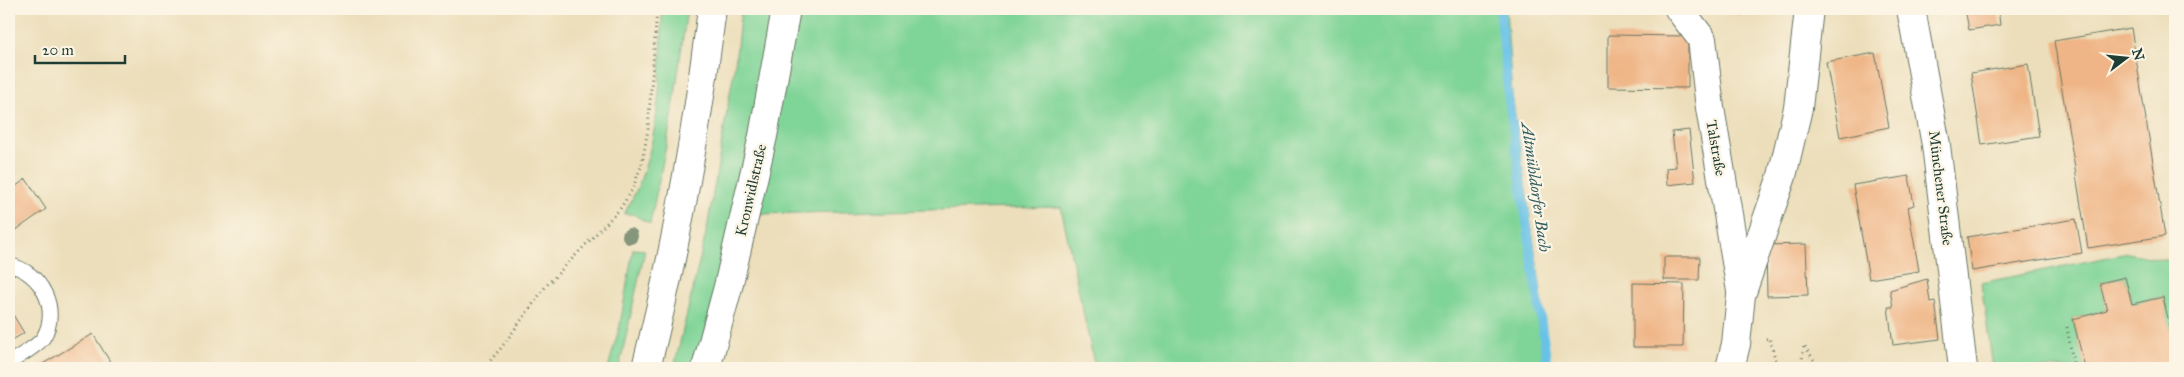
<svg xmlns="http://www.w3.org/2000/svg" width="2184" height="377" font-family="'IM FELL Great Primer',serif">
  <rect width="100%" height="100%" fill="#fcf5e5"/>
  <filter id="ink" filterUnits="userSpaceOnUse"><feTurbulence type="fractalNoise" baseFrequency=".02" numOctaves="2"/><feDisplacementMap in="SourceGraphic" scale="10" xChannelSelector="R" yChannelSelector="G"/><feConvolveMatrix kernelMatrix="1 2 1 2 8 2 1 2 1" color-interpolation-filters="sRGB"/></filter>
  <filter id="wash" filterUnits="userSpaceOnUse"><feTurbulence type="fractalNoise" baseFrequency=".0096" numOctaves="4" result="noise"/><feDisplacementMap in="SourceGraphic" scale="20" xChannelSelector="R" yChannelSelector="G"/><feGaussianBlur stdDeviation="1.12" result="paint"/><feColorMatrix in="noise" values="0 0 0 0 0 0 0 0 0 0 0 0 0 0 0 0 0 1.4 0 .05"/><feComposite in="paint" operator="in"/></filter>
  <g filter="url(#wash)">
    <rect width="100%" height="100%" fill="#ecdeba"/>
    <!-- green -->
    <path fill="#7fd497" stroke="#4f8866" d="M662,9H687L672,117L650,224L633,214H624C661,153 661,78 662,9Z
      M741,9H779L698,368H674L707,229L735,64Z
      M795,9H1506L1512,94L1541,291L1549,368H1095L1061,207L756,214Z
      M633,249L645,250L619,368H608L620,325Z
      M2128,253L2175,262V348L2163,297L2132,304L2125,277L2100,283L2107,310L2073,319L2085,368H1993L1981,283Z"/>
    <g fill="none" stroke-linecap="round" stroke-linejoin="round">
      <!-- stream -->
      <path stroke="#68c2e6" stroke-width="9" d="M1500,9L1508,95L1548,368"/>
    </g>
    <g id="blocks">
      <!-- building -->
      <path fill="#efb586" d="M1735,9H1758L1737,16Z
        M1965,9H1998L2000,25L1969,30Z
        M2131,28L2165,236L2088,248L2054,41Z
        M1608,35L1688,36V88L1608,87Z
        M1875,53L1889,127L1840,137L1826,62Z
        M2028,64L2039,136L1982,145L1971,73Z
        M1689,130L1695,182L1667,185L1666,168L1676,167L1672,132Z
        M1909,176L1914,205L1908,207L1919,271L1869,279L1853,185Z
        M26,179L46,209L9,235V191Z
        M2076,219L2082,253L1972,271L1967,237Z
        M1806,244L1808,295L1767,296L1766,245Z
        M1664,257H1700L1699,280H1664Z
        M2125,277L2132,304L2163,297L2175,348V368H2085L2073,319L2107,310L2100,283Z
        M1927,279L1930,302L1935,301L1940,339L1893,345L1888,307H1893L1890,290Z
        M1633,283L1684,284L1683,347H1633Z
        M9,308L24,333L9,342Z
        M93,334L114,368H36Z"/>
    </g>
  </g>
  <g filter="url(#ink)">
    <use href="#blocks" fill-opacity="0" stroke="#677563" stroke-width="1"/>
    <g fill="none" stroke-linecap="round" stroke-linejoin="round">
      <defs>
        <path id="lane" d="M9,265C41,271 61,310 43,338C38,346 17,357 9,363"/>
        <path id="street" d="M1679,9L1702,39L1710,108L1741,291
          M706,368L728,287L763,136L786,9
          M1730,368L1736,344L1741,295L1782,176L1798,108L1809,9"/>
        <path id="secondary" d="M1911,9L1936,145L1963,368
          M646,368C676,249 697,130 712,9"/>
      </defs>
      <!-- lane casing -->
      <use href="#lane" stroke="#677563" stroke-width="16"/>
      <!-- street casing -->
      <use href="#street" stroke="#677563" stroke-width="30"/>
      <!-- secondary casing -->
      <use href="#secondary" stroke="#677563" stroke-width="30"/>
      <!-- path -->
      <path stroke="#677563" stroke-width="3" stroke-dasharray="1 4" stroke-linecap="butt" d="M2067,327L2074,368
        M1766,339L1769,338L1778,368
        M484,368L501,348L546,286L620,209L632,190L642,164L648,129L657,9
        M1801,368L1804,345L1819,368"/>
      <!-- lane -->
      <use href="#lane" stroke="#fff" stroke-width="14"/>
      <!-- street -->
      <use href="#street" stroke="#fff" stroke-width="28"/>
      <!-- secondary -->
      <use href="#secondary" stroke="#fff" stroke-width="28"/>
    </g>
    <!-- trees -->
    <circle fill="#86967b" cx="630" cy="236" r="8"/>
  </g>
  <g text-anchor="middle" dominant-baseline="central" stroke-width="4.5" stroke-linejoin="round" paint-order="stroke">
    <!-- street labels -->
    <g font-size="15" fill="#1f3d34" stroke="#fcf5e5">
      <text transform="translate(1716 148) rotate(80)">Talstraße</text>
      <text transform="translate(1941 188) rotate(83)">Münchener Straße</text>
      <text transform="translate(751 190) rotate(-77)">Kronwidlstraße</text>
    </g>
    <!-- water labels -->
    <g font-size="16" font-style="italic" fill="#315e60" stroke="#fcf5e5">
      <text transform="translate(1536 187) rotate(82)">Altmühldorfer Bach</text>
    </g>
  </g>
  <!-- margin -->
  <rect width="2184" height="377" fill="none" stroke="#fcf5e5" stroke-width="30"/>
  <!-- north arrow -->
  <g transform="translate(2126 58) rotate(74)" stroke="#fcf5e5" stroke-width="4" paint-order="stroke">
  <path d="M0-4L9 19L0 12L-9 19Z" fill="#1f3d34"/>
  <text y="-8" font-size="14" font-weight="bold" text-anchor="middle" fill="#1f3d34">N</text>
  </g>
  <!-- scale -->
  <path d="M35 55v8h90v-8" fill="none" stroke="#1f3d34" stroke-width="2.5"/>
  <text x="42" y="55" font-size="15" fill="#1f3d34" stroke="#fcf5e5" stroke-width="4" paint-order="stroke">20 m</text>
</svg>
